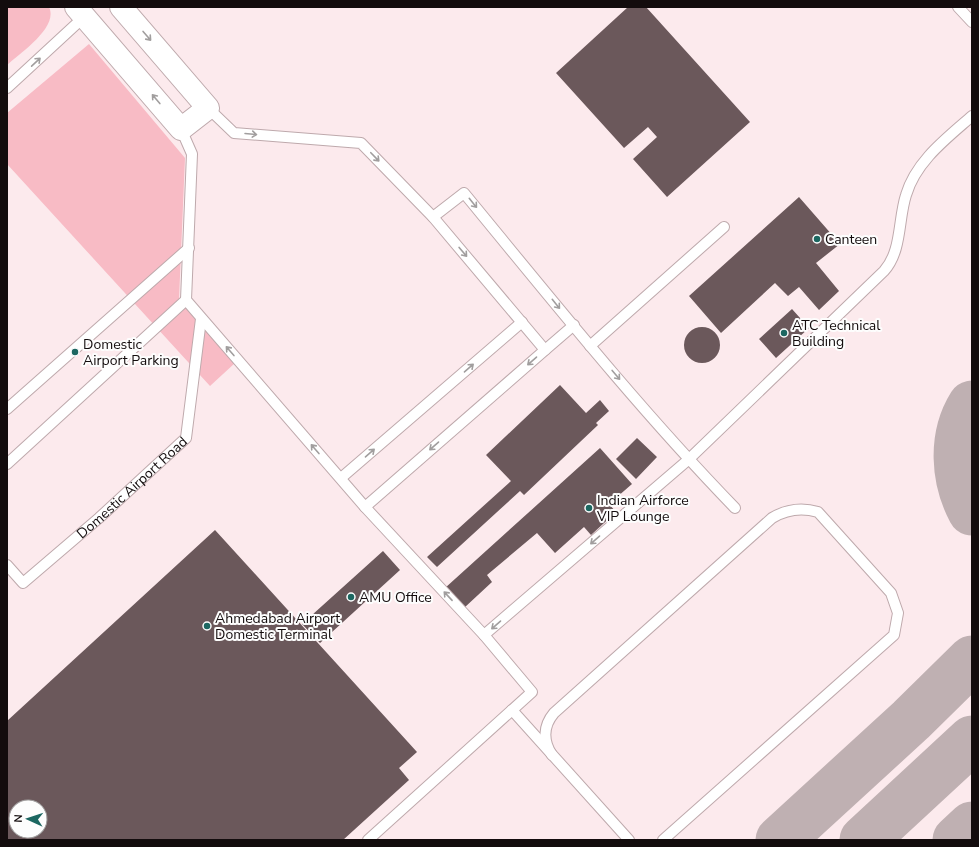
<svg xmlns="http://www.w3.org/2000/svg" width="979" height="847" font-family="'Nunito Sans',sans-serif">
  <rect width="100%" height="100%" fill="#fceaed"/>
  <!-- green -->
  <path fill="#f8bbc5" d="M7,7H49C59,27 20,53 7,65Z
    M89,44L185,158L179,300L235,363L210,386L7,164V113Z"/>
  <g fill="none" stroke-linecap="round" stroke-linejoin="round">
    <!-- taxiway -->
    <path stroke="#bfb0b2" stroke-width="49" d="M972,405C952,437 955,479 972,511
      M780,840L911,720L972,660
      M864,840L972,740
      M957,840L972,826"/>
  </g>
  <!-- building -->
  <path fill="#6b585b" fill-rule="evenodd" d="M628,7H646L750,122L667,197L633,159L657,137L648,127L624,148L556,73Z
    M799,197L840,244L816,263L839,291L819,310L799,287L788,296L775,283L721,333L689,296Z
    M792,309L809,328L776,358L759,339Z
    M684 345a18 18 0 1 1 36 0a18 18 0 1 1-36 0Z
    M560,385L586,413L600,400L609,411L596,423L598,425L524,495L520,491L437,567L427,557L511,481L486,455Z
    M637,438L657,457L636,479L616,459Z
    M600,448L632,484L609,504L616,512L591,535L584,527L555,553L537,533L487,575L492,582L464,608L445,588Z
    M215,530L417,752L399,768L409,780L343,840H7V721ZM16,807H40V831H16Z
    M383,551L400,570L320,643L302,624Z"/>
  <g fill="none" stroke-linecap="round" stroke-linejoin="round">
    <defs>
      <g id="service">
        <path d="M958,7L972,22"/>
        <path d="M7,88L85,16"/>
        <path d="M181,129L192,154L186,300L365,507L545,350L433,217L361,143L234,133L208,108"/>
        <path d="M433,217L464,193C552,300 639,409 735,508"/>
        <path d="M590,346L724,227"/>
        <path d="M545,350L574,325"/>
        <path d="M7,409L189,248"/>
        <path d="M7,464L186,300"/>
        <path d="M341,478L522,322"/>
        <path d="M365,507L484,635L532,692L368,840"/>
        <path id="s1" d="M7,565L23,583L99,518L186,438L201,319"/>
        <path d="M484,635L688,460L884,271C902,251 898,220 906,195C916,161 947,138 972,116"/>
        <path d="M512,710L629,840"/>
        <path d="M552,755C543,741 543,726 554,713L772,518C787,509 801,507 818,512L891,593L898,613L894,635L663,840"/>
      </g>
      <path id="secondary" d="M76,7L181,129L208,108L121,7"/>
    </defs>
    <!-- service casing -->
    <use href="#service" stroke="#bea9ac" stroke-width="12"/>
    <!-- secondary casing -->
    <use href="#secondary" stroke="#bea9ac" stroke-width="24"/>
    <!-- service -->
    <use href="#service" stroke="#fff" stroke-width="10"/>
    <!-- secondary -->
    <use href="#secondary" stroke="#fff" stroke-width="22"/>
  </g>
  <!-- one-way arrows -->
  <defs><path id="oneway-shaft" d="M-6 0H5M1.5-3L5.5 0L1.5 3" fill="none" stroke-width="1.6" stroke-linecap="round" stroke-linejoin="round"/></defs>
  <g stroke="#a19e9e">
    <use href="#oneway-shaft" transform="translate(147 36) rotate(49)"/>
    <use href="#oneway-shaft" transform="translate(36 62) rotate(-43)"/>
    <use href="#oneway-shaft" transform="translate(156 99) rotate(-130)"/>
    <use href="#oneway-shaft" transform="translate(251 134) rotate(5)"/>
    <use href="#oneway-shaft" transform="translate(375 157) rotate(46)"/>
    <use href="#oneway-shaft" transform="translate(473 203) rotate(51)"/>
    <use href="#oneway-shaft" transform="translate(463 252) rotate(50)"/>
    <use href="#oneway-shaft" transform="translate(556 304) rotate(51)"/>
    <use href="#oneway-shaft" transform="translate(230 351) rotate(-131)"/>
    <use href="#oneway-shaft" transform="translate(532 361) rotate(139)"/>
    <use href="#oneway-shaft" transform="translate(469 368) rotate(-41)"/>
    <use href="#oneway-shaft" transform="translate(616 375) rotate(50)"/>
    <use href="#oneway-shaft" transform="translate(434 446) rotate(139)"/>
    <use href="#oneway-shaft" transform="translate(315 449) rotate(-131)"/>
    <use href="#oneway-shaft" transform="translate(370 453) rotate(-41)"/>
    <use href="#oneway-shaft" transform="translate(595 540) rotate(139)"/>
    <use href="#oneway-shaft" transform="translate(448 596) rotate(-133)"/>
    <use href="#oneway-shaft" transform="translate(496 625) rotate(139)"/>
  </g>
  <!-- markers -->
  <g fill="#1c6761" stroke="#fdfdfd" stroke-width="1.5">
    <circle cx="817" cy="239" r="4"/>
    <circle cx="784" cy="333" r="4"/>
    <circle cx="75" cy="352" r="4"/>
    <circle cx="589" cy="508" r="4"/>
    <circle cx="351" cy="597" r="4"/>
    <circle cx="207" cy="626" r="4"/>
  </g>
  <g text-anchor="middle" dominant-baseline="central" stroke-width="4" stroke-linejoin="round" paint-order="stroke">
    <!-- poi labels -->
    <g font-size="14" fill="#130c0d" stroke="#fdfdfd" text-anchor="start">
      <text x="825" y="239">Canteen</text>
      <text x="792" y="325">ATC Technical<tspan x="792" dy="16">Building</tspan></text>
      <text x="83" y="344">Domestic<tspan x="83" dy="16">Airport Parking</tspan></text>
      <text x="597" y="500">Indian Airforce<tspan x="597" dy="16">VIP Lounge</tspan></text>
      <text x="359" y="597">AMU Office</text>
      <text x="215" y="618">Ahmedabad Airport<tspan x="215" dy="16">Domestic Terminal</tspan></text>
    </g>
    <!-- street labels -->
    <g font-size="14" fill="#130c0d" stroke="#fdfdfd">
      <text stroke="none"><textPath href="#s1" startOffset="169">Domestic Airport Road</textPath></text>
    </g>
  </g>
  <!-- border -->
  <rect width="979" height="847" fill="none" stroke="#130c0d" stroke-width="16"/>
  <!-- north arrow -->
  <g transform="translate(28 819) rotate(273)"><circle r="19" fill="#fdfdfd" stroke="#9f9d9d"/>
  <path d="M0-3L7 15L0 10L-7 15Z" fill="#1c6761"/>
  <text y="-6" font-size="11" font-weight="bold" text-anchor="middle" fill="#130c0d">N</text>
  </g>
</svg>
